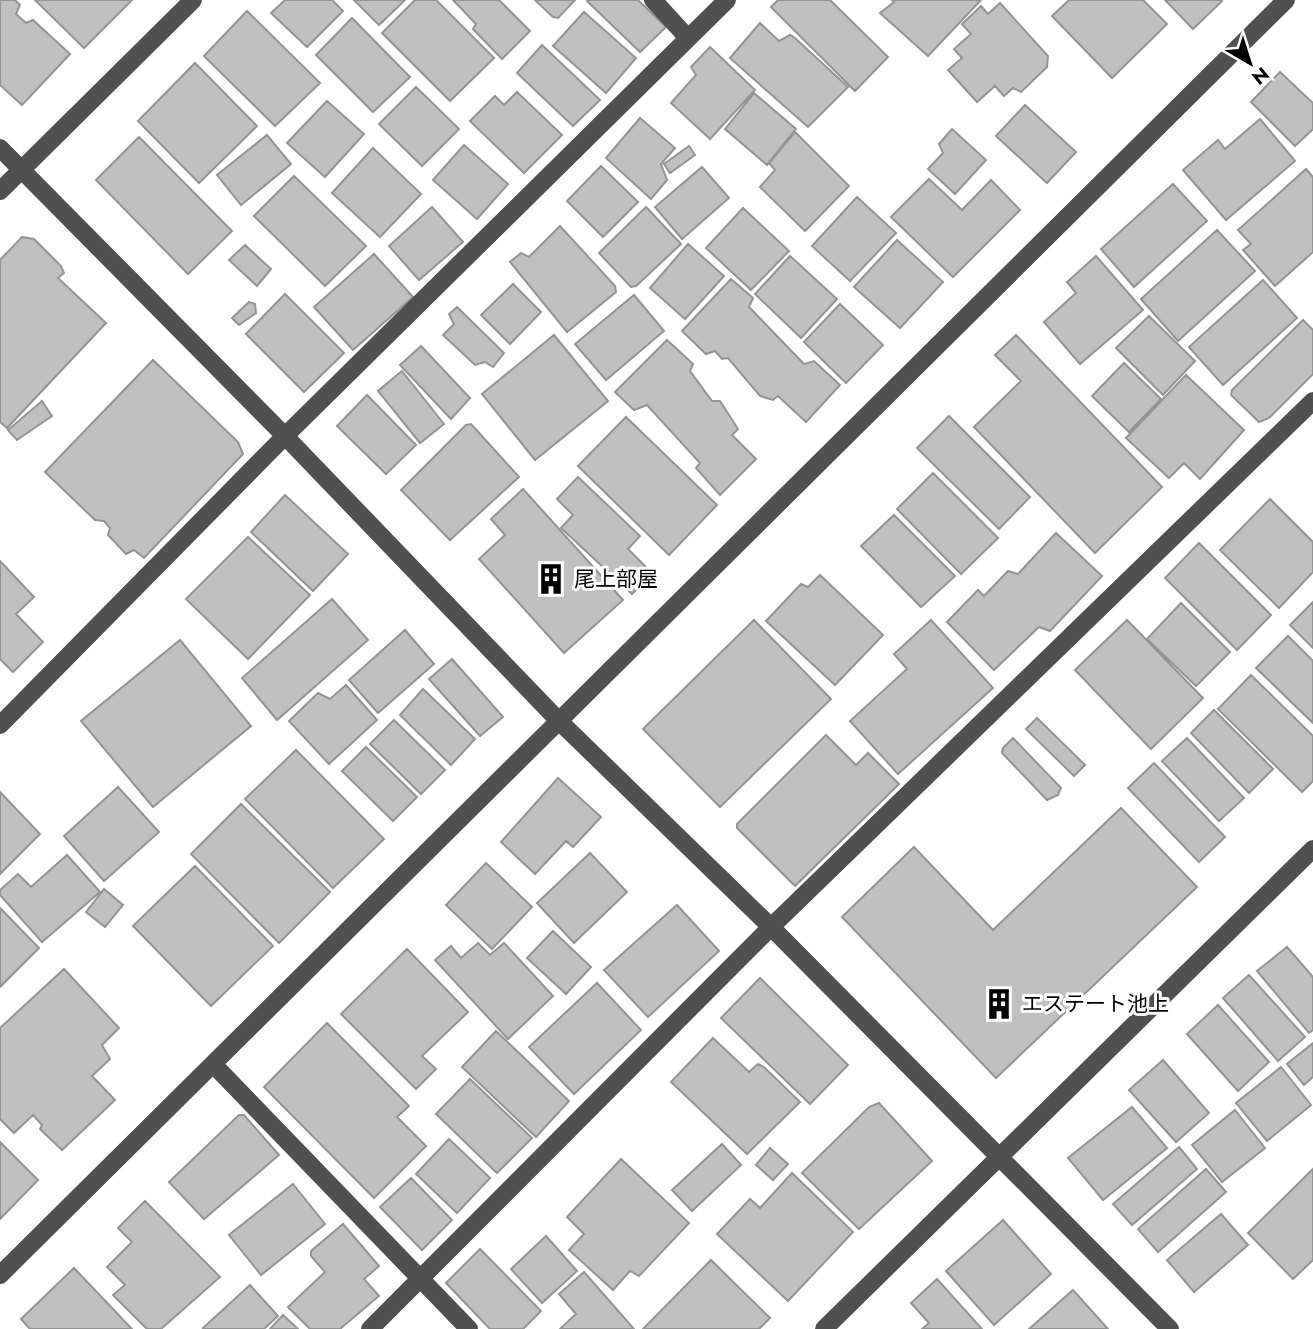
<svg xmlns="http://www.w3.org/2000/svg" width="1313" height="1329" font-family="Jost,'Noto Sans JP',sans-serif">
  <rect width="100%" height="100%" fill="#fff"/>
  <!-- building -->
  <path fill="#c0c0c0" stroke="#949494" stroke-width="2" d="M0,0H15L20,5L16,14L26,23L33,20L70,54L22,105L0,85Z
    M35,0H132L84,48Z
    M285,0H332L343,11L307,47L271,13Z
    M354,0H405L379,25Z
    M415,0H436L494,58L450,101L382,33Z
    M453,0H499L530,31L502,59L473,29L476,24Z
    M535,0H575L558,18L553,17Z
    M589,0H638L666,27L640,52L587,1Z
    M778,0H830L888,57L855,91L771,7Z
    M892,0H981L928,56L880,13L894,2Z
    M1069,0H1143L1167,24L1112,78L1052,16Z
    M1165,0H1221L1222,1L1193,29Z
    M1000,3L1048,56L1047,67L1021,92L1013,88L1004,96L995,86L977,102L948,70L962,58L954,49L971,34L962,24L981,6L988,14Z
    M247,11L320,83L275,126L204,56Z
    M584,12L636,58L606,93L553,46Z
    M352,18L410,77L373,112L316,55Z
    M760,23L779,41L790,35L795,38L848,87L808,127L730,58Z
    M542,45L600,100L573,126L517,73Z
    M710,47L755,90L710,139L671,103L696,75L691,67Z
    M195,63L257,126L199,183L138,121Z
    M1280,72L1313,103V129L1295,146L1251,102Z
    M416,87L459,129L422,166L379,124Z
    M517,92L562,135L524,173L470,121L495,96L504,105Z
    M754,93L796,129L767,165L725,129Z
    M327,101L364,134L325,177L287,143Z
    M1025,105L1076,152L1047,183L996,136Z
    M640,118L675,148L661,164L667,180L651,199L606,158Z
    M1260,119L1295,161L1226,220L1183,170L1218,140L1225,149Z
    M952,129L986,160L955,194L928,169L943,153L939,144Z
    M795,132L849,186L805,231L760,187L775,170L769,163Z
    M267,135L291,164L241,205L217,175Z
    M139,137L232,231L188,274L96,180Z
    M464,145L508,184L477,219L433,180Z
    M689,146L695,155L670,173L664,164Z
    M373,148L421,194L380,237L332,193Z
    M601,166L638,202L603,237L567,201Z
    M702,167L729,198L682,239L655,207Z
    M1306,169L1313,177V252L1275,286L1243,250L1251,244L1238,230Z
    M294,176L366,246L325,286L254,216Z
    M929,179L962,210L991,180L1020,210L953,277L891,217Z
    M1173,184L1207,221L1134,287L1101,249Z
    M857,197L896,233L850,281L812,246Z
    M432,207L463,242L419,280L389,246Z
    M646,207L681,244L636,286L631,287L599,253Z
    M743,208L789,251L751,290L706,248Z
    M560,226L615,286L616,292L567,332L510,262L521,253L529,257Z
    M1217,230L1255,271L1178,341L1141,299Z
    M22,237L34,239L61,266L64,273L58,278L106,323L7,428L0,422V260Z
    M897,240L943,282L900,328L854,287Z
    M688,244L724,276L685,319L650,288Z
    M245,245L271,269L257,286L229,260Z
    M374,254L413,297L353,350L314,307Z
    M790,256L837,299L801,338L755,294Z
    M1096,256L1143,310L1080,364L1044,322L1076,293L1067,282Z
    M731,279L753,298L749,307L804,364L814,361L840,385L806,422L778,396L773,400L760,396L728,358L722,359L715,351L706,354L682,331Z
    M1263,280L1297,318L1223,385L1189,347Z
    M513,284L541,312L510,344L481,315Z
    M285,294L344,353L304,392L246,334Z
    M634,295L664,331L606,380L575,344Z
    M249,302L255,304L256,313L239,325L232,318Z
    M840,304L883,345L846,383L804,342Z
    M457,307L504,353L493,367L485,362L475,365L443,335L454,324L449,314Z
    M1149,316L1195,361L1163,395L1116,348Z
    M1303,320L1313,330V374L1269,418L1259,422L1231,395L1232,390Z
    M554,335L608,401L535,460L482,394Z
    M1016,335L1162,487L1095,553L974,427L1021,381L995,355Z
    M667,340L693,364L690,371L712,401H720L738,429L732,435L756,459L720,495L696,468L700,463L647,405L634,410L615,392Z
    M421,346L470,398L451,419L400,365Z
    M153,360L238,442L243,454L144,558L134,550L126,554L108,535L110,528L104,521L95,520L45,472Z
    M1124,363L1161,399L1129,432L1092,396Z
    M402,371L444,424L420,443L378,391Z
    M1186,375L1244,430L1200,479L1184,463L1169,478L1126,438Z
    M367,395L416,445L386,474L337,426Z
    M42,401L52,416L17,440L8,430Z
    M949,416L1030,497L999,529L917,448Z
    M626,417L717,505L669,555L578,466Z
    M471,424L519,477L450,540L401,490L466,425Z
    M933,473L998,538L961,574L897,509Z
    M578,477L640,536L628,549L652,573L632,594L561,528L573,515L557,499Z
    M523,489L623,600L564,653L479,559L505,535L491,519Z
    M285,495L348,554L313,591L251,532Z
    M1270,499L1313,542V572L1279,608L1220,550Z
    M894,515L955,576L921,607L861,546Z
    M1056,533L1102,576L1050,631L1039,627L994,670L947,622L978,590L984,596L1008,571L1018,574Z
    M248,537L310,595L248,659L186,599Z
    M1199,543L1271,615L1237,650L1165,578Z
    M0,561L34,597L16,614L43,642L13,672L0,659Z
    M820,575L883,635L835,685L766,621L801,584L808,587Z
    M332,599L368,640L277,720L242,678Z
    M1313,602V648L1290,625Z
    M1181,603L1230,652L1196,686L1147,639Z
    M754,620L831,699L720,807L643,729Z
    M931,620L993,688L898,774L850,721L907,669L894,654Z
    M1127,620L1203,698L1151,749L1075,670Z
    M405,630L434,664L378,713L349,680Z
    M1288,636L1313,661V723L1256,668Z
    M180,640L251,726L153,807L81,721Z
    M452,659L503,717L480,736L429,679Z
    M1251,675L1313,736V781L1302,792L1218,709Z
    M346,685L377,720L329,764L289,721L318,693L330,699Z
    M423,689L475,739L451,765L400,715Z
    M1214,710L1273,769L1249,793L1191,733Z
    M1037,718L1085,765L1074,776L1026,729Z
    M394,720L445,770L421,794L370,744Z
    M826,735L856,765L868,753L899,784L795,886L737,828V824Z
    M1013,738L1061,788L1058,795L1047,800L1002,753L1003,748Z
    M1187,738L1244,798L1219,821L1162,761Z
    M366,747L417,797L393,821L342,771Z
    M296,750L384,839L333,888L245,799Z
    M1154,763L1225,837L1199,862L1128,788Z
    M558,778L601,817L573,847L566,841L535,874L501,842Z
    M118,787L159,832L104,881L64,836Z
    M0,792L40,834L0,874Z
    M241,804L330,892L279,943L191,854Z
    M1121,808L1197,887L996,1078L842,917L914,847L993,930Z
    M590,853L627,892L574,943L537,903Z
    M67,855L100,892L42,942L0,895V890L18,874L31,887Z
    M486,863L532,907L492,949L446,905Z
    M195,866L273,946L211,1006L133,926Z
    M104,889L123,905L105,927L86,912Z
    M677,905L719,951L648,1017L604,970Z
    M0,908L39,948L0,987Z
    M553,931L591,967L566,994L527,958Z
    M478,943L490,955L504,943L553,996L508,1039L435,960L451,946L461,958Z
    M1287,947L1313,977V1030L1309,1033L1257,971Z
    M407,949L468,1012L422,1056L436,1069L416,1089L341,1014Z
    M64,969L119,1028L102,1045L110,1059L92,1076L115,1100L62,1150L40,1129L42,1125L33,1115L14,1133L0,1119V1028Z
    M1249,975L1305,1037L1278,1061L1223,998Z
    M760,978L848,1065L810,1104L721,1018Z
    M597,983L641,1030L574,1094L529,1047Z
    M1218,1005L1269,1062L1238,1091L1187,1034Z
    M327,1023L409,1106L397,1117L426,1146L374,1198L264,1087Z
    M496,1031L569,1101L536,1137L462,1067Z
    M713,1038L749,1072L758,1064L764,1067L800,1102L747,1154L671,1082Z
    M1313,1043V1077L1304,1085L1287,1064Z
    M1163,1060L1209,1113L1176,1142L1129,1090Z
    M1281,1067L1311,1105L1267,1141L1236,1103Z
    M470,1079L532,1138L497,1173L436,1114Z
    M879,1103L932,1161L859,1229L802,1173L869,1107Z
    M1132,1107L1167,1148L1103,1200L1068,1158Z
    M1235,1110L1265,1148L1222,1182L1192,1145Z
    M239,1115H244L279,1155L204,1219L169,1182Z
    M449,1139L490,1178L457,1213L416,1174Z
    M0,1142L38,1180L0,1219Z
    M722,1144L741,1165L692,1211L672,1190Z
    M1179,1147L1197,1169L1132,1225L1113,1204Z
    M770,1148L788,1164L773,1180L756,1165Z
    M621,1159L689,1223L639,1276L630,1271L613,1290L569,1250L584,1234L567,1217Z
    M1206,1169L1226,1192L1158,1252L1138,1229Z
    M1313,1169V1260L1293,1279L1248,1233Z
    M792,1173L853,1232L788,1301L717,1234L750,1199L760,1208Z
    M411,1178L452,1220L422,1250L380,1207Z
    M293,1184L325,1224L261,1275L229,1235Z
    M145,1201L220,1277L161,1329H147L113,1295L125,1285L107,1267L132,1242L118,1228Z
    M1221,1214L1248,1245L1194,1292L1167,1260Z
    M1003,1220L1051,1274L994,1325L946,1271Z
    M343,1224L379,1266L364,1279L379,1296L340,1329H310L288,1307L325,1272L311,1256V1251Z
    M546,1236L577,1271L542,1303L511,1269Z
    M480,1249L541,1311L523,1329H490L446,1283Z
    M711,1260L770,1318L759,1329H643Z
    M74,1268L132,1329H30L21,1319Z
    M584,1272L634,1329H560L576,1314L559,1294Z
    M937,1279L982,1329H922L929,1323L911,1303Z
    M250,1285L278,1316L264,1329H205L203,1328Z
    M1073,1290L1108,1329H1029Z
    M283,1315L298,1329H270Z"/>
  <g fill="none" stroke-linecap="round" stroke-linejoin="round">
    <!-- minor -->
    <path stroke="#505050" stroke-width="18" d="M653,0L688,38
      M0,148L285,436L559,721L771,927L1170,1329
      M0,191L193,0
      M0,725L285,436L727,0
      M213,1064L469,1329
      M0,1275L1286,0
      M370,1329L771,927L1313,401
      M824,1329L1313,849"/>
  </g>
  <!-- icons -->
  <defs>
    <symbol id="building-bare" viewBox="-9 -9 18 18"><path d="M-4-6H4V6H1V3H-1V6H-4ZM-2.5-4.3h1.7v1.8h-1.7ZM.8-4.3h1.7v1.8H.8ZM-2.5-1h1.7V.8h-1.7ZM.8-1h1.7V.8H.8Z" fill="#000" stroke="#fff" stroke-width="2.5" paint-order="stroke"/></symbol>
  </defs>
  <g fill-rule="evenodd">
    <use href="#building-bare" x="529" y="557" width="44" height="44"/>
    <use href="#building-bare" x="977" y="982" width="44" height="44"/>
  </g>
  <g text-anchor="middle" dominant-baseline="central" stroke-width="6" stroke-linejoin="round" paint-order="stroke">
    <!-- poi labels -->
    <g font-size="21" fill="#000" stroke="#fff" text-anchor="start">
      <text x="574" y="579">尾上部屋</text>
      <text x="1022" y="1004">エステート池上</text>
    </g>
  </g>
  <!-- north arrow -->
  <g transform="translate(1250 63) rotate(141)" stroke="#ffffff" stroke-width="5" paint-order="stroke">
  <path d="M0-5L12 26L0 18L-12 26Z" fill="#000000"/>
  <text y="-10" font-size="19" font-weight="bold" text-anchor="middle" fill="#000000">N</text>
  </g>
</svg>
